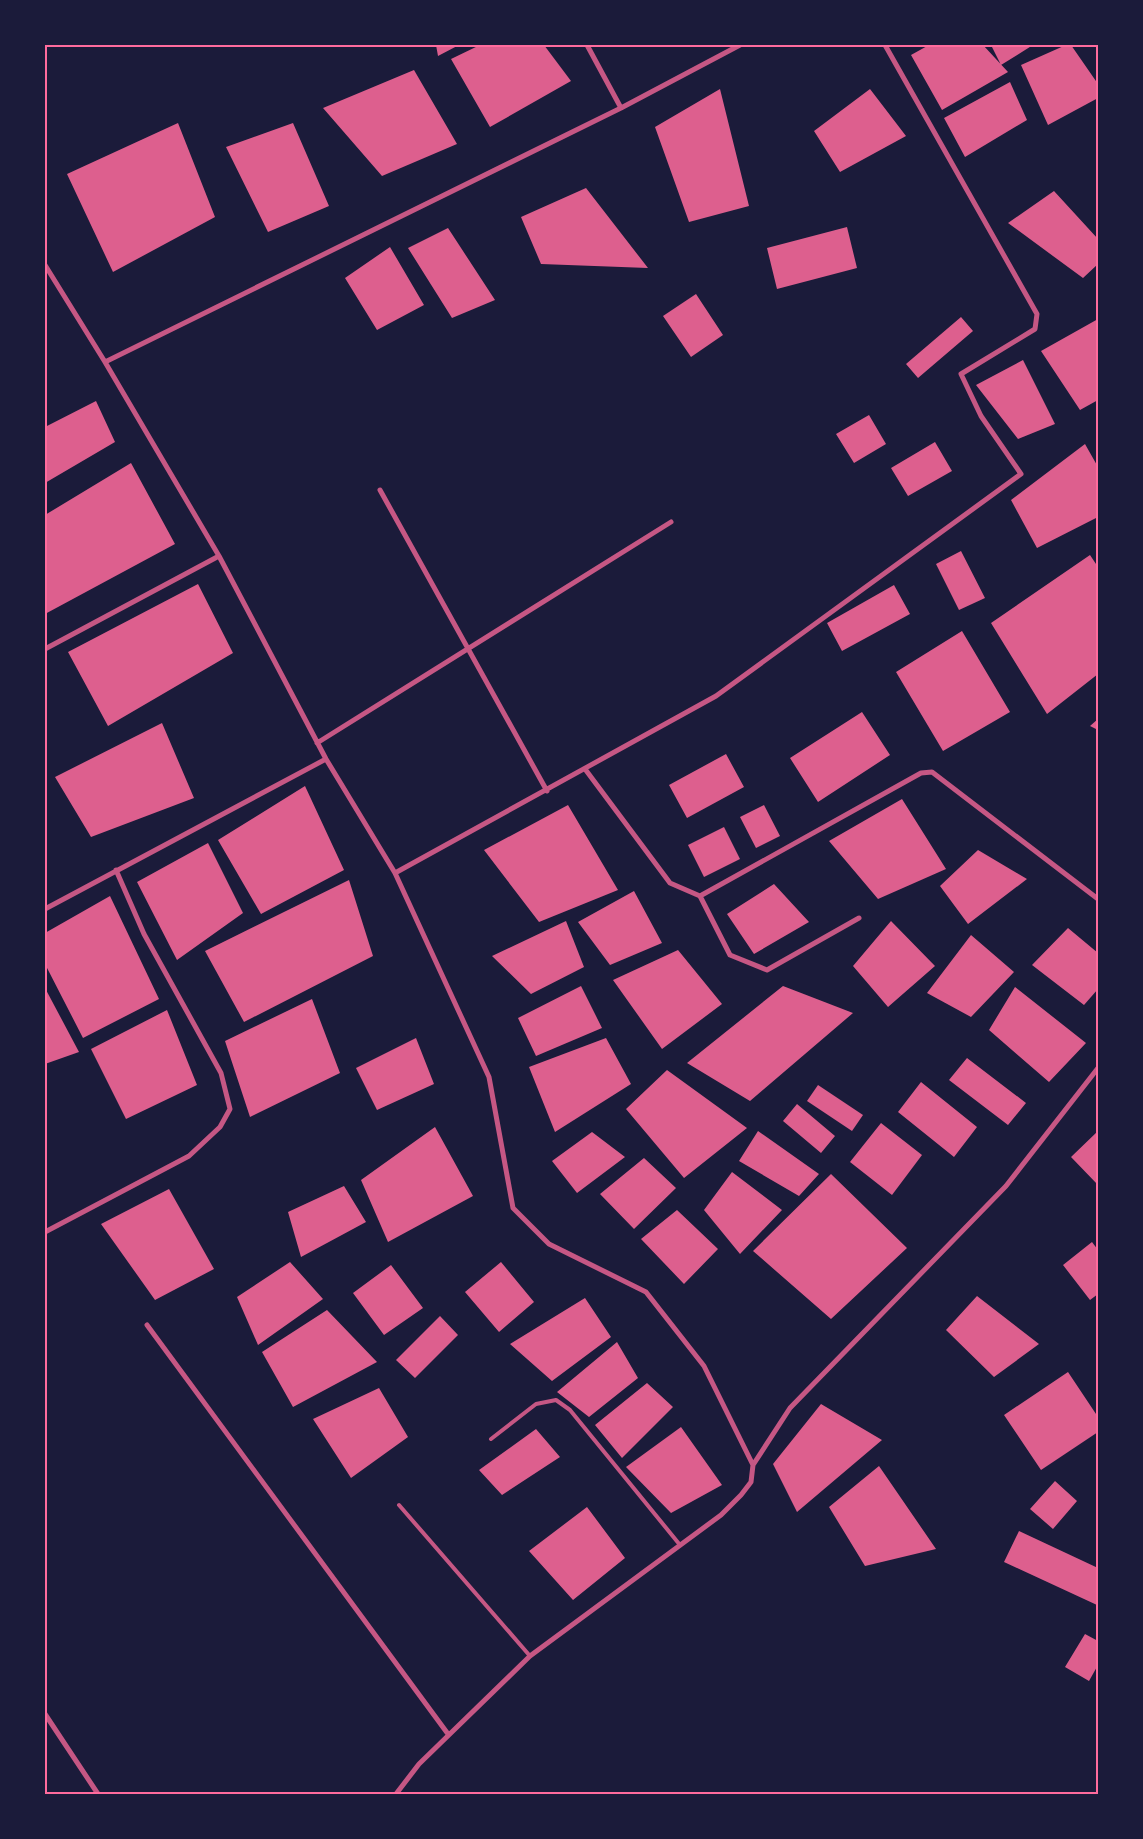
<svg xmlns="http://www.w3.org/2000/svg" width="1143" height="1839" font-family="Rubik,sans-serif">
  <rect width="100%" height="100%" fill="#1b1b3a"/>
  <!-- building -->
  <path fill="#dd5f8e" d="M436,45H459L438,56Z
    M480,45H544L571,81L490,127L451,59Z
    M929,45H983L1008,72L942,110L911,55Z
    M991,45H1033L1001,65Z
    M1066,45H1071L1098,84V98L1048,125L1021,65Z
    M414,70L457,144L382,176L323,108Z
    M1010,82L1027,120L965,157L944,118Z
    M720,89L749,206L689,222L655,127Z
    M870,89L906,136L840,172L814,131Z
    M178,123L215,217L113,272L67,174Z
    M293,123L329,206L268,232L226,147Z
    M586,188L648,268L541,264L521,217Z
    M1054,191L1098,239V264L1083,278L1008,223Z
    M847,227L857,268L777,289L767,248Z
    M448,228L495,300L452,318L408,248Z
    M390,247L424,305L377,330L345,278Z
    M696,294L723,335L691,357L663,316Z
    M961,317L973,331L918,378L906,364Z
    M1098,319V400L1080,410L1041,351Z
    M1023,360L1055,424L1018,439L976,385Z
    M96,401L115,442L45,483V427Z
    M869,415L886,444L854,463L836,434Z
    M935,442L952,471L908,496L891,468Z
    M1085,444L1098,467V517L1037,548L1011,500Z
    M131,463L175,544L45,614V515Z
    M961,551L985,598L959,610L936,564Z
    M1090,555L1098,567V674L1047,714L991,623Z
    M198,584L233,653L108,726L68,652Z
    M894,585L910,614L842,651L827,623Z
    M962,631L1010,712L943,751L896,672Z
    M862,712L890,755L818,802L790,758Z
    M1098,719V730L1090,726Z
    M162,723L194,798L91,837L55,777Z
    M726,754L744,787L687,818L669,785Z
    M305,786L344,870L261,914L218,840Z
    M902,799L946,869L878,899L829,841Z
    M568,805L618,890L539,922L484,850Z
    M764,805L780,836L756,848L740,817Z
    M724,827L740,859L704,877L688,845Z
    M208,843L243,913L177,960L137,882Z
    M978,850L1027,879L968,924L940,886Z
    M349,880L373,956L244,1022L205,951Z
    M774,884L809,922L754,954L727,914Z
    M634,891L662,943L610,965L578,922Z
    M110,896L159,999L83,1038L45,964V933Z
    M566,921L584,967L531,994L492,956Z
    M891,921L935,966L888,1007L853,966Z
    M1068,928L1098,953V989L1084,1005L1032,965Z
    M971,935L1014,972L971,1017L927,993Z
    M678,950L722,1004L662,1049L613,980Z
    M581,986L602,1028L536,1056L518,1018Z
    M783,986L853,1013L750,1101L687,1063Z
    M1015,987L1086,1043L1049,1082L989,1030Z
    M45,988L79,1052L45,1064Z
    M312,999L340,1073L250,1117L225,1041Z
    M167,1010L197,1085L126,1119L91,1049Z
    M416,1038L434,1084L377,1110L356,1068Z
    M606,1038L631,1084L555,1132L529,1067Z
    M967,1058L1026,1103L1008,1125L949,1080Z
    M667,1070L747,1128L684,1178L626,1109Z
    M921,1082L977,1127L954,1157L898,1112Z
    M818,1085L863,1115L852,1131L807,1101Z
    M797,1104L835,1136L821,1153L783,1121Z
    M881,1123L922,1155L892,1195L850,1162Z
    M435,1127L473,1196L388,1242L361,1180Z
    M758,1131L819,1174L799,1196L739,1161Z
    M1098,1131V1185L1071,1157Z
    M592,1132L625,1157L577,1193L552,1161Z
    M644,1158L676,1188L634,1229L600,1194Z
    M732,1172L782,1210L740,1254L704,1210Z
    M831,1174L907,1248L831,1319L753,1251Z
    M344,1186L366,1222L301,1257L288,1212Z
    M169,1189L214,1269L155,1300L101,1224Z
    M677,1210L718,1249L684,1284L641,1239Z
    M1092,1242L1098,1250V1294L1090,1300L1063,1265Z
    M290,1262L323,1299L258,1345L237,1297Z
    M501,1262L534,1302L499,1332L465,1292Z
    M391,1265L423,1308L384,1335L353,1293Z
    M977,1296L1039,1344L994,1377L946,1330Z
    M585,1298L611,1337L552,1381L510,1344Z
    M327,1310L377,1362L293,1407L262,1352Z
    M440,1316L458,1335L415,1378L396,1360Z
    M617,1342L638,1378L589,1417L557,1392Z
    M1068,1372L1098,1417V1432L1041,1470L1004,1415Z
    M647,1383L673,1407L622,1458L595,1425Z
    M379,1388L408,1437L351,1478L313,1419Z
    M821,1404L882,1440L797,1512L773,1464Z
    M681,1427L722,1485L671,1513L626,1467Z
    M536,1429L560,1457L502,1495L479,1470Z
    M879,1466L936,1549L865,1566L829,1507Z
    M1055,1481L1077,1501L1053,1529L1030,1509Z
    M587,1507L625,1558L573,1600L529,1551Z
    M1019,1531L1098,1568L1097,1605L1004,1562Z
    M1085,1634L1098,1641V1665L1089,1681L1065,1667Z"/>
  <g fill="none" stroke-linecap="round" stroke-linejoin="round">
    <!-- service -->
    <path stroke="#c65784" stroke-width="4" d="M491,1439L536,1404L556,1400L570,1410L680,1545
      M399,1505L530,1656"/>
    <!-- minor -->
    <path stroke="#c65784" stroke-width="5" d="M587,45L621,108
      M45,265L105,362L219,556L326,759L395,873L489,1077L513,1208L549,1244L646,1292L704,1366L753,1465
      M105,362L621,108L740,45
      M380,490L547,791
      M45,649L219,556
      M317,743L671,522
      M585,769L670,883L700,896L921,773L932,772L1098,899
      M395,873L716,696L1021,474L981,416L961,374L1035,329L1037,314L885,45
      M700,896L730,955L767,970L859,918
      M45,909L326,759
      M45,1232L189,1156L220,1127L230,1109L221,1073L144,934L116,870
      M147,1325L448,1734
      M45,1714L98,1794
      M396,1794L419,1764L530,1656L721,1515L741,1495L751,1482L753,1465L790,1408L1006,1186L1098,1068"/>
  </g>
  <!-- border -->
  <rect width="1143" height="1839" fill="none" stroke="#1b1b3a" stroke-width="92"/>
  <rect x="46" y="46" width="1051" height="1747" fill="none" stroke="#ff6b9d" stroke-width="2"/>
</svg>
